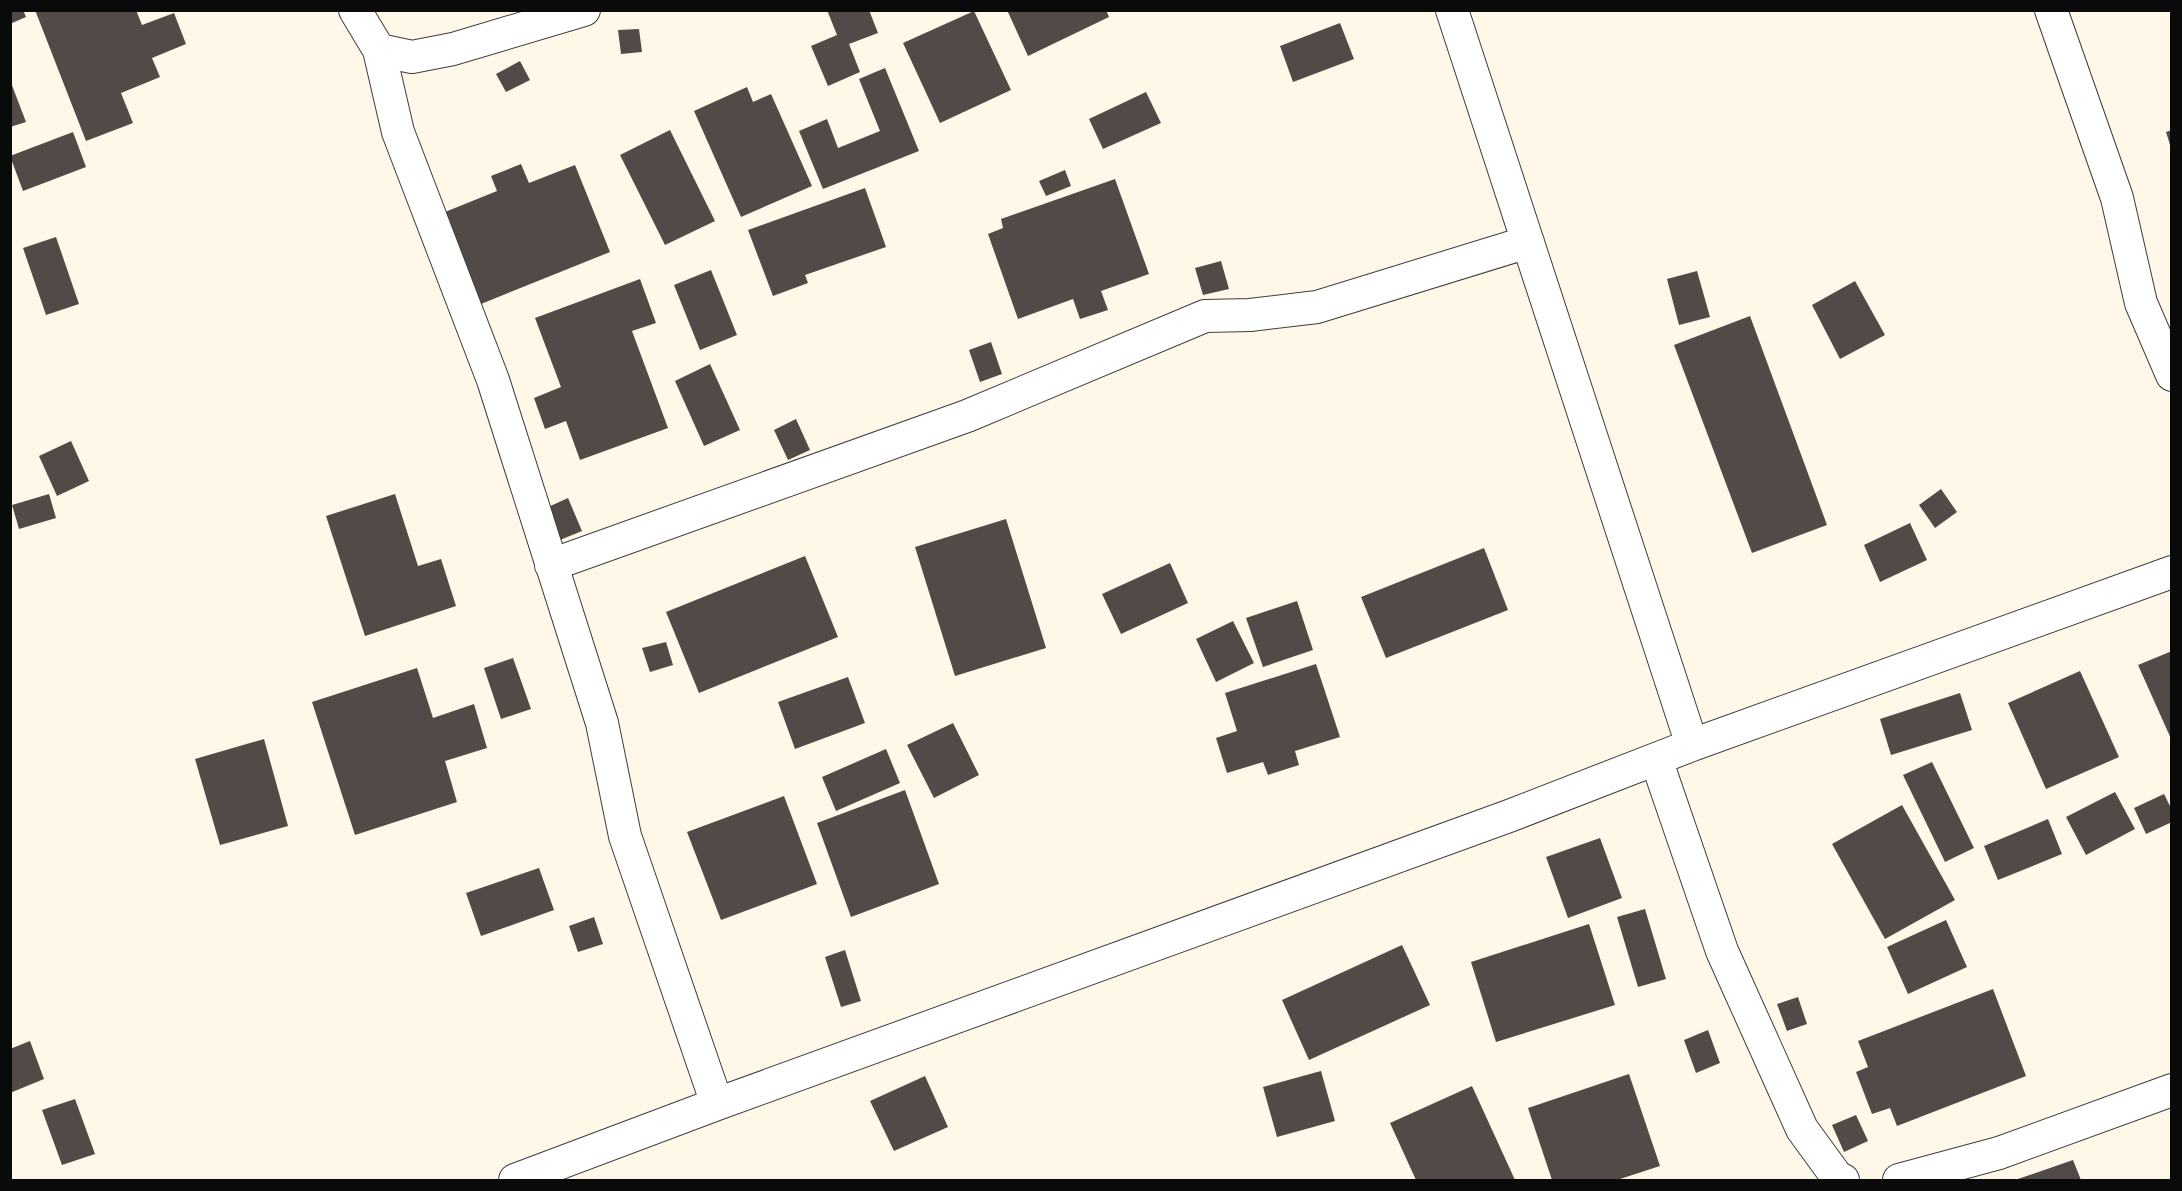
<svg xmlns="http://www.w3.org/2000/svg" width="2182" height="1191" font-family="'Zilla Slab',serif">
  <rect width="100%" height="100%" fill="#fff8e8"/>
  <!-- building -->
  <path fill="#524a47" d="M10,10H23L26,17L10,24Z
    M35,10H136L142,25L174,13L186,44L152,58L160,77L121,93L133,123L86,141Z
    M827,10H869L878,33L849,44L860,72L828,86L811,46L837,35Z
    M1007,10H1106L1109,17L1028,56Z
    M974,11L1011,90L940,123L903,43Z
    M1340,23L1354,59L1293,82L1280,46Z
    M639,29L642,52L621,54L618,30Z
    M520,61L530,80L506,92L496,74Z
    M885,68L919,151L823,189L799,131L827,119L838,148L880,131L859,79Z
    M10,80L26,122L10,127Z
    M747,87L753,102L771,94L812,186L741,217L694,111Z
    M1146,92L1161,123L1103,149L1089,119Z
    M670,130L715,221L665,245L620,155Z
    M2172,130V148H2171L2166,132Z
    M73,132L86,167L23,191L10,156Z
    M521,164L529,183L575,165L610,252L481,304L445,212L497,191L491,176Z
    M1065,170L1071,186L1046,196L1039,181Z
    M1115,179L1149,274L1101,291L1108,310L1080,319L1073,299L1018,319L988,234L1003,228L1001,219Z
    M865,188L886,247L805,275L808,283L773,296L748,230Z
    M56,237L79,304L46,315L23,248Z
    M1221,261L1229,289L1203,295L1195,268Z
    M711,270L737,335L700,350L674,285Z
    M1697,271L1710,317L1679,325L1667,279Z
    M640,279L656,323L632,331L668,428L580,460L566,421L545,429L534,398L561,387L535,318Z
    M1855,281L1885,335L1840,359L1812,305Z
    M1750,316L1827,525L1752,553L1674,345Z
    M991,342L1002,374L980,382L969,350Z
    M710,364L740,430L704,446L675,381Z
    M796,419L810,450L788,460L774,430Z
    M71,441L89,481L57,496L39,456Z
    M1941,489L1957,512L1935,528L1919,505Z
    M49,494L56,518L19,529L12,505Z
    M395,494L418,566L441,559L456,606L365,636L326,516Z
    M568,498L582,531L560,540L546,508Z
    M1006,519L1046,648L955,676L915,547Z
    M1910,523L1927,560L1880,582L1864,545Z
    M1484,548L1508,610L1386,658L1361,597Z
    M805,556L838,637L699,693L666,612Z
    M1170,563L1188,603L1121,634L1102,594Z
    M1297,601L1313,650L1263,667L1246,618Z
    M1233,621L1254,663L1216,682L1196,639Z
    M666,642L673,665L650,672L642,648Z
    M2172,651V741L2138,665Z
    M513,658L531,709L501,719L484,668Z
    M1316,664L1340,737L1295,751L1299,765L1268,775L1263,762L1227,773L1216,738L1237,731L1225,693Z
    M417,668L433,718L474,704L487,748L445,761L457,802L355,835L312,702Z
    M2080,671L2119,757L2046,789L2008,703Z
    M848,677L865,723L795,749L778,702Z
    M1960,693L1972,730L1891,755L1880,719Z
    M953,723L979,775L934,798L907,745Z
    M264,739L288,826L220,845L195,759Z
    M886,749L900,783L836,811L822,777Z
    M1932,762L1974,848L1945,862L1903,775Z
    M905,790L939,884L851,917L817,823Z
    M2115,792L2135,829L2086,855L2066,817Z
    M2164,794L2172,810V822L2146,834L2134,808Z
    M784,796L817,884L721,920L687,832Z
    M1902,805L1955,900L1885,939L1832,844Z
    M2048,819L2062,854L1998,880L1984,846Z
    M1600,838L1622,898L1568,918L1546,857Z
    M539,868L554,910L481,936L466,893Z
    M1645,909L1666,979L1638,987L1617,917Z
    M594,917L603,944L578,952L569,926Z
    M1946,920L1967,967L1908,994L1887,947Z
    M1589,924L1615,1005L1496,1042L1471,962Z
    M1402,945L1430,1005L1309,1060L1282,1000Z
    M845,950L861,1001L841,1007L825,957Z
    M1993,989L2026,1076L1897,1126L1890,1108L1872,1114L1856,1072L1868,1067L1858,1041Z
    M1798,997L1807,1024L1787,1031L1777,1004Z
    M1708,1030L1720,1063L1696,1073L1684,1040Z
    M30,1041L44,1079L10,1093V1049Z
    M1321,1071L1335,1121L1277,1137L1263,1087Z
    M1629,1074L1660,1166L1617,1180H1552L1528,1108Z
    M925,1076L948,1127L894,1151L870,1101Z
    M1472,1086L1515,1180H1416L1390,1123Z
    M75,1099L95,1154L62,1165L42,1110Z
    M1856,1115L1868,1141L1844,1152L1832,1125Z
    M2073,1160L2081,1180H2015Z"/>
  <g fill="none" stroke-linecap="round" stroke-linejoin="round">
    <defs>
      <path id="street" d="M355,10L379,50L412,57L453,49L584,10
        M1452,10L1692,745
        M2051,10L2117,198L2141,303L2172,375
        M379,50L398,132L493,380L602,723L625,836L717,1104
        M551,565L967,416L1205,316L1250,315L1317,307L1528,242
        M1656,759L1722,951L1802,1129L1837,1177L1843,1180
        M515,1180L717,1104L1509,816L1692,745L2172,572
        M1899,1180L1999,1153L2172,1090"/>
    </defs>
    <!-- street casing -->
    <use href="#street" stroke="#3d3d3d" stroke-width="34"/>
    <!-- street -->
    <use href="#street" stroke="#fff" stroke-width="32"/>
  </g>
  <!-- border -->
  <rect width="2182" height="1191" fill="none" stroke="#0a0a0a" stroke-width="24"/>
</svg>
